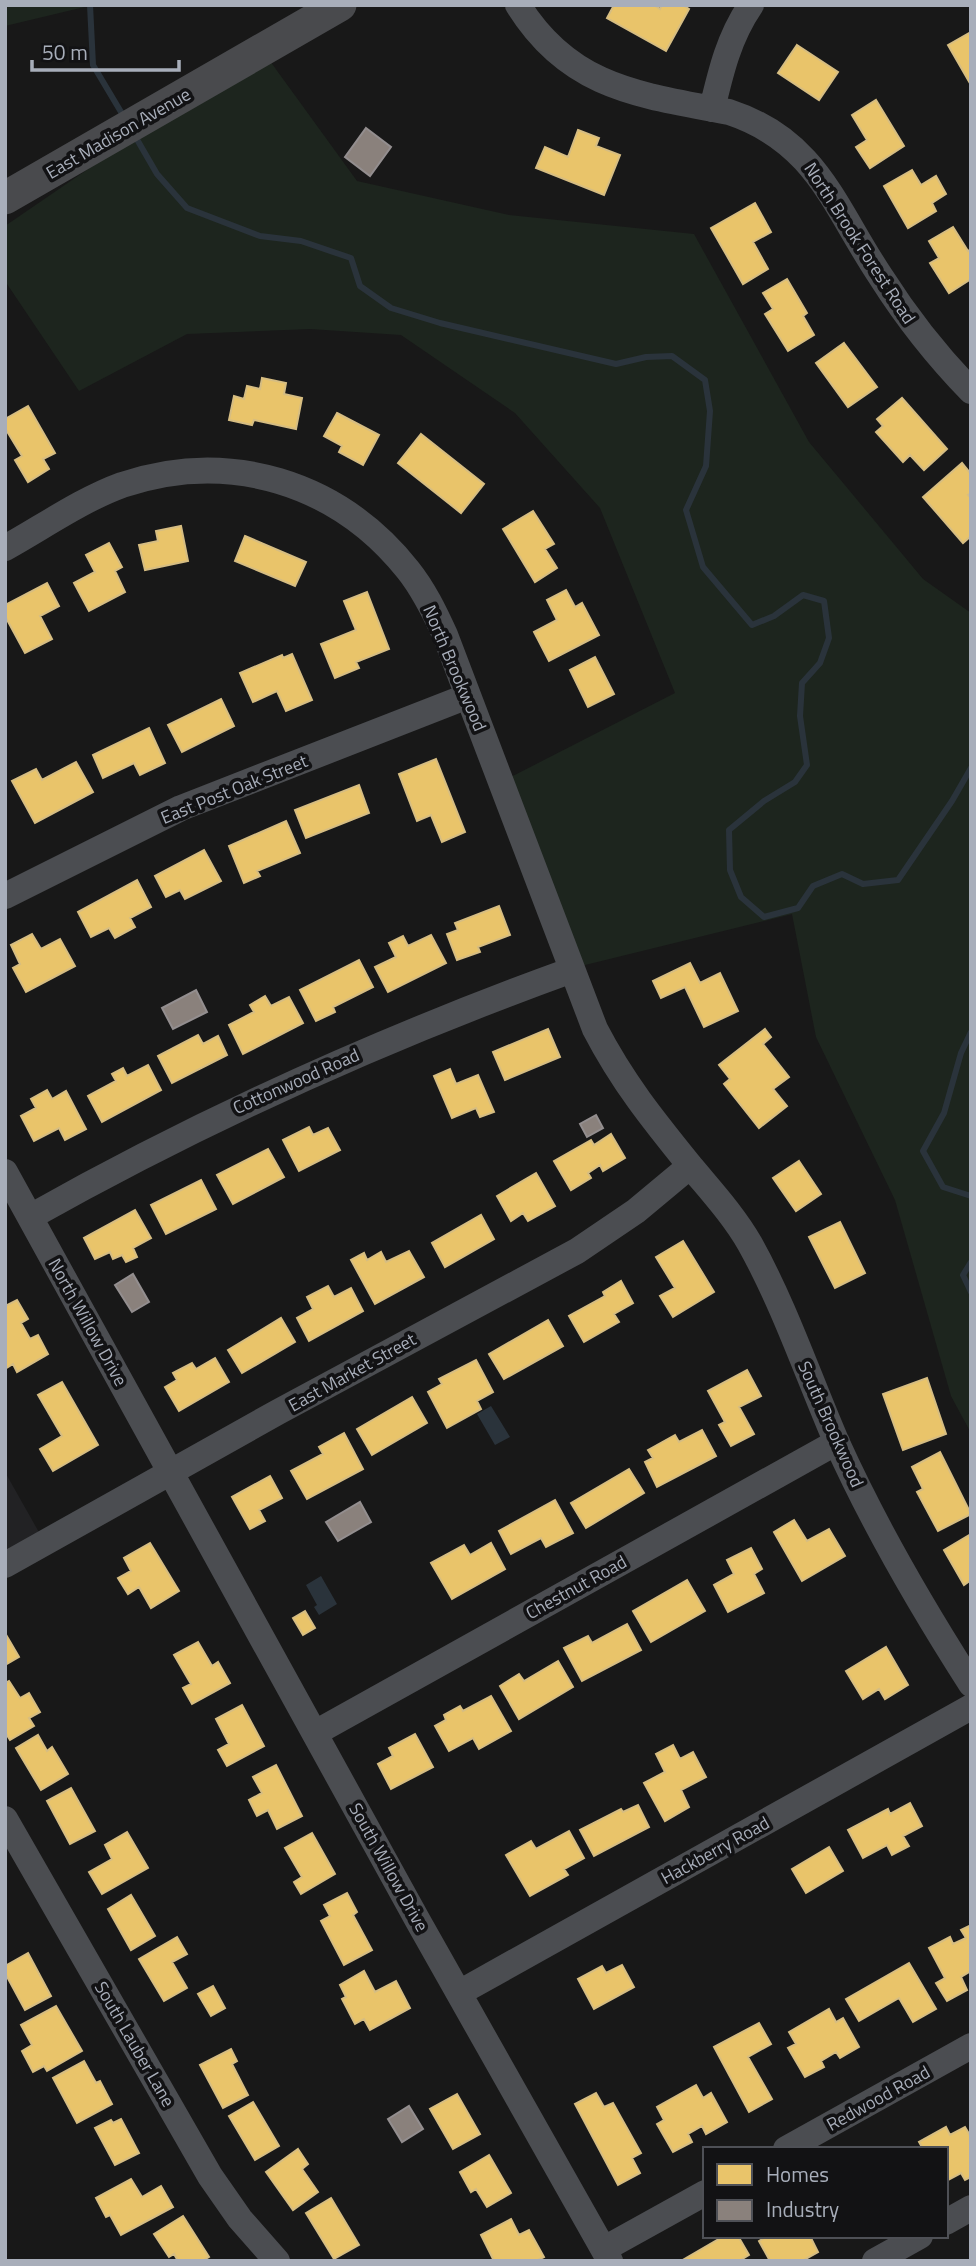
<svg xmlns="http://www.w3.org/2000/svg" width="976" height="2266" font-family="'Titillium Web',sans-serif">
  <rect width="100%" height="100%" fill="#181818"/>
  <!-- built -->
  <path fill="#222224" d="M5,1472L45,1543L5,1565Z"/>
  <!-- green -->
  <path fill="#1d251e" d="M5,5H93L5,26Z
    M262,50L357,181L509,215L694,234L809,442L923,579L971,613V1433L951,1396L895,1200L816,1037L792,914L581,966L501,782L675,693L600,508L515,413L401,335L310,329L187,334L79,391L5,281V226Z"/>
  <!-- water -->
  <path fill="#2a333b" d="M491,1406L510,1437L495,1445L477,1414Z
    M321,1576L337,1604L319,1615L314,1607L317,1605L306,1585Z"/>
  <!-- homes -->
  <path fill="#e9c46a" stroke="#d6bd82" stroke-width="2" d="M614,5H654L660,9L662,5H683L689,9L666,51L607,18Z
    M971,32V85L948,45Z
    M797,45L838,72L819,100L778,73Z
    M876,100L904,146L870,168L856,147L867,140L852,115Z
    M578,130L599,138L596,146L620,155L604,195L536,168L545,147L568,157Z
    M912,170L921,185L936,176L946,194L932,203L936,211L908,228L884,186Z
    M755,203L771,232L753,242L768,269L743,284L711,228Z
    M953,227L968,251L971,249V279L949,293L930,263L939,258L929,241Z
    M787,279L807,313L803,316L814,335L788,351L765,314L773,309L763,293Z
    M844,343L877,387L848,407L816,363Z
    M262,378L286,383L284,394L302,398L296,429L254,420L252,425L229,420L234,396L244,399L247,386L260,389Z
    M902,398L947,449L924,470L910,455L903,462L876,432L883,426L877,419Z
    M28,406L55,453L43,459L49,469L28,482L15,460L22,456L5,428V419Z
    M337,413L379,435L363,465L339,452L342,446L324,436Z
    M421,434L484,484L461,513L398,463Z
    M962,463L971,474V493L968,495L971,498V536L963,543L923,497Z
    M533,511L554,544L545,549L557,568L535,582L503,529Z
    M181,526L188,561L145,570L139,545L158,541L156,531Z
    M245,536L306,562L295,586L235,561Z
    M109,543L122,567L115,571L125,592L89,611L74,583L95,572L86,555Z
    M47,583L59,606L40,616L52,639L25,653L5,616V605Z
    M566,590L575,607L582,603L599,635L549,661L534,632L557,620L547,600Z
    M367,592L389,649L356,662L359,668L335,678L321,644L356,630L344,601Z
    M292,654L312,700L286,711L277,691L253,702L240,673L282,655L283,658Z
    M595,657L614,694L588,707L570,670Z
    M221,699L234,726L182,752L168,725Z
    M149,728L165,763L140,775L134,763L103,778L93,755Z
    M436,759L465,832L442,842L431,815L417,821L399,774Z
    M76,762L93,792L35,823L12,781L36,769L42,780Z
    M359,785L369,813L306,838L295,810Z
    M286,821L300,853L257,871L260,876L244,883L229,846Z
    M204,850L221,881L185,899L180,890L166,897L155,876Z
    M137,880L151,907L130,918L135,927L115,938L109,928L91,937L78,912Z
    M499,906L510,935L478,947L480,952L457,960L447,934L458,930L455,923Z
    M32,934L41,949L60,939L75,966L26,992L13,968L20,964L11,945Z
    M431,935L446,963L388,992L375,967L396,957L389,943L403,936L408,946Z
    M359,960L373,987L333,1007L335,1012L316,1021L300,990Z
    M690,963L700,983L720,973L738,1011L704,1027L685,987L661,998L653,981Z
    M265,996L271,1006L289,997L303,1023L243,1054L229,1025L254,1012L250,1005Z
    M548,1029L560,1057L505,1080L493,1052Z
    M765,1029L771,1037L763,1044L789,1077L773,1089L787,1106L759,1128L724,1084L730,1079L719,1065Z
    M198,1035L203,1044L218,1036L227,1055L172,1083L158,1056Z
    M148,1065L161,1090L102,1122L88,1096L116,1081L112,1074L123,1068L127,1076Z
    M450,1069L456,1084L478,1075L494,1112L480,1117L476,1108L452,1118L434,1076Z
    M47,1090L52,1099L66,1091L86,1129L65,1140L59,1128L34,1141L21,1116L36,1108L31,1099Z
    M309,1127L313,1135L328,1128L340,1150L299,1171L283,1140Z
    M611,1134L625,1158L603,1171L600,1165L588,1173L591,1178L571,1190L554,1161L591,1140L594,1145Z
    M268,1149L284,1177L233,1204L217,1175Z
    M799,1161L821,1194L796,1211L773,1178Z
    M536,1173L555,1206L528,1221L523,1213L511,1221L497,1196Z
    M201,1180L216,1209L166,1234L151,1205Z
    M135,1210L151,1238L133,1248L137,1257L126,1262L122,1255L113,1259L110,1252L95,1259L84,1238Z
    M481,1215L494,1239L445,1267L432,1243Z
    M840,1222L865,1273L835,1288L809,1237Z
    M683,1241L714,1292L673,1317L660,1296L675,1288L656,1257Z
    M409,1251L424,1277L375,1304L351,1260L364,1253L367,1260L381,1252L386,1262Z
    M621,1281L633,1303L614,1314L619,1322L584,1342L569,1316L605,1296L603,1292Z
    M328,1286L334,1297L351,1288L363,1311L309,1341L297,1318L313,1309L307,1297Z
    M17,1300L28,1319L21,1323L30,1339L38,1335L48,1354L17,1372L13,1364L5,1369V1306Z
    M281,1318L295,1342L242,1373L228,1350Z
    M548,1320L563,1346L504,1379L489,1354Z
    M215,1358L229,1382L179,1411L165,1387L177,1380L173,1373L192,1363L196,1369Z
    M476,1360L493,1392L477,1401L481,1409L447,1428L428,1392L442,1384L439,1379Z
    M747,1370L761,1396L739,1407L754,1434L731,1446L719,1425L725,1422L708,1391Z
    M927,1378L946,1434L903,1450L883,1394Z
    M62,1382L98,1445L53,1471L40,1449L62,1436L38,1395Z
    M412,1397L427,1423L372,1455L357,1429Z
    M702,1430L716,1456L657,1487L645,1462L653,1458L648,1450L675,1435L679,1442Z
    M344,1433L363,1469L307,1499L291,1471L323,1454L319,1447Z
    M940,1452L971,1514L938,1531L917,1492L923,1489L912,1467Z
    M629,1469L644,1493L586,1528L571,1503Z
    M270,1476L282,1498L259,1510L265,1521L250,1529L232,1497Z
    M555,1500L573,1533L546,1547L541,1538L511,1554L499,1531Z
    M794,1520L807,1541L829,1529L845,1556L802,1581L774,1532Z
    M971,1534V1580L964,1585L944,1550Z
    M150,1543L179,1591L151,1608L139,1587L128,1594L118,1578L131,1571L124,1558Z
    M491,1543L505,1569L452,1599L431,1563L464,1545L470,1555Z
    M751,1548L762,1569L754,1574L764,1593L728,1612L714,1585L734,1574L727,1560Z
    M687,1580L705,1611L651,1642L633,1611Z
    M305,1611L315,1628L303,1635L293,1618Z
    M627,1624L641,1650L582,1681L564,1648L588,1636L592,1643Z
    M5,1633L19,1657L5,1665Z
    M198,1642L212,1666L218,1662L230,1683L192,1704L183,1688L191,1684L174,1655Z
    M886,1647L908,1685L885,1699L879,1689L863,1699L846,1671Z
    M558,1661L573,1687L519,1719L500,1686L519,1674L524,1681Z
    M9,1681L20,1698L29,1693L40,1712L29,1718L34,1726L10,1740L5,1732V1683Z
    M491,1696L511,1731L479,1749L473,1738L449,1751L435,1726L446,1720L444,1715L460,1706L463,1711Z
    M242,1705L264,1746L227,1766L218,1750L229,1744L216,1719Z
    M415,1734L433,1767L391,1789L378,1764L393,1756L389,1748Z
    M38,1735L47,1751L52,1747L68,1774L41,1790L16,1748Z
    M673,1745L680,1759L693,1752L706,1777L681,1790L689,1807L665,1821L644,1783L665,1772L656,1754Z
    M276,1765L302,1816L277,1829L268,1810L257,1816L249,1800L262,1793L253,1777Z
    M71,1788L95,1831L70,1844L47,1801Z
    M910,1803L922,1826L903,1836L909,1846L892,1855L887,1845L863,1858L848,1830L888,1809L890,1814Z
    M638,1805L649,1827L594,1856L580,1830L621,1809L623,1812Z
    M569,1831L584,1858L564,1869L568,1875L530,1896L506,1855L531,1841L536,1849Z
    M127,1832L148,1868L102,1894L89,1872L112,1859L105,1845Z
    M312,1833L335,1874L301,1894L294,1882L302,1877L285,1848Z
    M829,1847L843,1871L806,1893L792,1869Z
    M347,1893L357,1912L353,1915L372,1950L344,1965L321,1921L330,1916L324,1905Z
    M131,1895L155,1936L131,1950L108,1909Z
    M971,1925V1971L961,1977L967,1990L947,2001L936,1983L945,1978L929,1948L950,1937L953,1944L966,1938L961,1930Z
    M177,1937L187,1954L172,1962L187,1988L164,2001L139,1959Z
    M28,1953L51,1996L25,2010L5,1973V1966Z
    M909,1963L936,2009L913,2022L899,1998L859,2021L846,1999Z
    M622,1965L634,1987L594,2009L578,1979L602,1966L606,1973Z
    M364,1971L375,1992L396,1981L410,2008L370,2030L364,2019L355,2024L342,1999L346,1997L340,1985Z
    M213,1986L225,2008L211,2016L198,1994Z
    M56,2006L82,2051L47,2071L44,2066L33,2072L22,2051L32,2045L21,2025Z
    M829,2009L836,2022L843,2018L859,2047L840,2058L836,2052L821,2061L824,2067L805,2077L788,2048L796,2044L789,2032Z
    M759,2023L771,2044L748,2057L772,2099L749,2112L714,2047Z
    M231,2049L237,2061L232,2064L248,2095L223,2108L200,2065Z
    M84,2061L96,2083L100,2081L112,2104L77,2123L53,2078Z
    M696,2085L703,2098L711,2093L727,2122L706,2134L702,2126L688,2134L692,2142L673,2152L657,2124L664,2120L657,2107Z
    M596,2093L604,2107L613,2103L641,2153L632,2158L640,2173L618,2185L575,2104Z
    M457,2094L480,2134L453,2149L430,2109Z
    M253,2102L279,2146L255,2160L229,2116Z
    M121,2119L139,2153L115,2165L95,2128L111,2120L113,2123Z
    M946,2127L950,2135L965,2127L971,2137V2177L965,2180L961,2173L946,2181V2149H923L919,2142Z
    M298,2149L308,2164L302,2169L318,2192L293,2210L266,2172Z
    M489,2155L511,2193L487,2207L476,2189L471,2192L460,2172Z
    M131,2179L142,2197L161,2186L173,2207L121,2235L110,2215L106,2217L96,2198Z
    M331,2198L359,2245L334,2259L306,2213Z
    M183,2216L209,2257L202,2261H178L174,2254L169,2257L154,2234Z
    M511,2219L519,2235L529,2230L544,2257L536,2261H494L481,2235Z
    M724,2236H738L749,2255L739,2261H681Z
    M767,2236H810L818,2252L802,2261H770L759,2241Z"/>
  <!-- industry -->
  <path fill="#8a817c" stroke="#938e8f" stroke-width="2" d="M366,128L391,147L370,176L345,157Z
    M196,990L207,1012L173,1029L162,1008Z
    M596,1115L603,1128L587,1137L580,1124Z
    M133,1274L149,1302L132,1312L115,1285Z
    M360,1502L371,1522L338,1541L326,1522Z
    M409,2106L423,2129L402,2142L388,2119Z"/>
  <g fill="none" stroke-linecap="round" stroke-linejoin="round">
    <!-- stream -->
    <path stroke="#2a333b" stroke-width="6" d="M90,5L93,65L124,117
      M135,136L157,174L187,208L260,236L301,241L351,258L360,286L391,308L440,323L616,364L646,357L672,356L705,380L710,411L706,466L686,510L703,567L752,625L774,616L803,595L824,601L829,638L820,663L802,683L800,716L807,765L795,782L764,801L729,830L730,870L741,897L764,917L798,908L813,886L842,874L863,884L898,880L952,801L971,768
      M971,1032L961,1053L944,1113L923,1151L943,1187L971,1196
      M971,1262L963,1275L971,1292"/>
    <!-- minor -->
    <path stroke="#4b4d51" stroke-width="26" d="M518,5C570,89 641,95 729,112C817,141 834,207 881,277C907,318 937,356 971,391
      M712,109C721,71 729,37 751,5
      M5,548C43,527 81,500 122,485C229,449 338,482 408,570C424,590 435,613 445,635L595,1029C623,1083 654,1121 692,1168C712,1192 734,1216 750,1244C785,1307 808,1376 837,1443C875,1527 921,1606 971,1684
      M5,896L181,808L468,696
      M5,1172L418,1921L610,2261
      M30,1217C204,1119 384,1038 572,970
      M5,1565L278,1412L577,1251L636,1211L690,1166
      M315,1733L837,1442
      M5,1819L210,2176L240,2219L277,2261
      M459,1993L971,1707
      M786,2149L971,2046
      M946,2222L971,2208
      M604,2249L705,2193
      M875,2261L920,2236"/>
    <!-- major -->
    <path stroke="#494a4d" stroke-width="33" d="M5,198L340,5"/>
  </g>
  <g text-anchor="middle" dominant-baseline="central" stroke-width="7" stroke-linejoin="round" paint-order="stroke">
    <!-- street labels -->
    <g font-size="18" fill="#a8aeba" stroke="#121214">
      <text transform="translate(118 133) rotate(-30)">East Madison Avenue</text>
      <text transform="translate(860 243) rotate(57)">North Brook Forest Road</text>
      <text transform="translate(455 668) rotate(67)">North Brookwood</text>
      <text transform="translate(234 789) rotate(-22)">East Post Oak Street</text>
      <text transform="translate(296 1081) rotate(-24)">Cottonwood Road</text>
      <text transform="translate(88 1322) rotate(61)">North Willow Drive</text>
      <text transform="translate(352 1372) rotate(-29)">East Market Street</text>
      <text transform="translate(831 1424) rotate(66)">South Brookwood</text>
      <text transform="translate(576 1587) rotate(-29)">Chestnut Road</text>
      <text transform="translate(715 1850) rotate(-29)">Hackberry Road</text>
      <text transform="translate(389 1867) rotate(61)">South Willow Drive</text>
      <text transform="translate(135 2044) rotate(60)">South Lauber Lane</text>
      <text transform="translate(878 2098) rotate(-29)">Redwood Road</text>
    </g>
  </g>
  <!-- border -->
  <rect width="976" height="2266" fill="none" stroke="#a8aeba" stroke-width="14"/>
  <!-- legend -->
  <rect x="703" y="2147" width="245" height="91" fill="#121214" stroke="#4e5056" stroke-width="2"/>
  <rect x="717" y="2164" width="35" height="21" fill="#e9c46a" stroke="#4e5056" stroke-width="2"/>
  <text x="766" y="2182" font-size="21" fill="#a8aeba">Homes</text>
  <rect x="717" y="2200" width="35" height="21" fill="#8a817c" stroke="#4e5056" stroke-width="2"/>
  <text x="766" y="2217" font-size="21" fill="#a8aeba">Industry</text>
  <!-- scale -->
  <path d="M32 60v10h147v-10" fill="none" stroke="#a8aeba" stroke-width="3.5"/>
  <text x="42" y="60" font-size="21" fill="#a8aeba" stroke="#121214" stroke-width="5" paint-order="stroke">50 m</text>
</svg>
